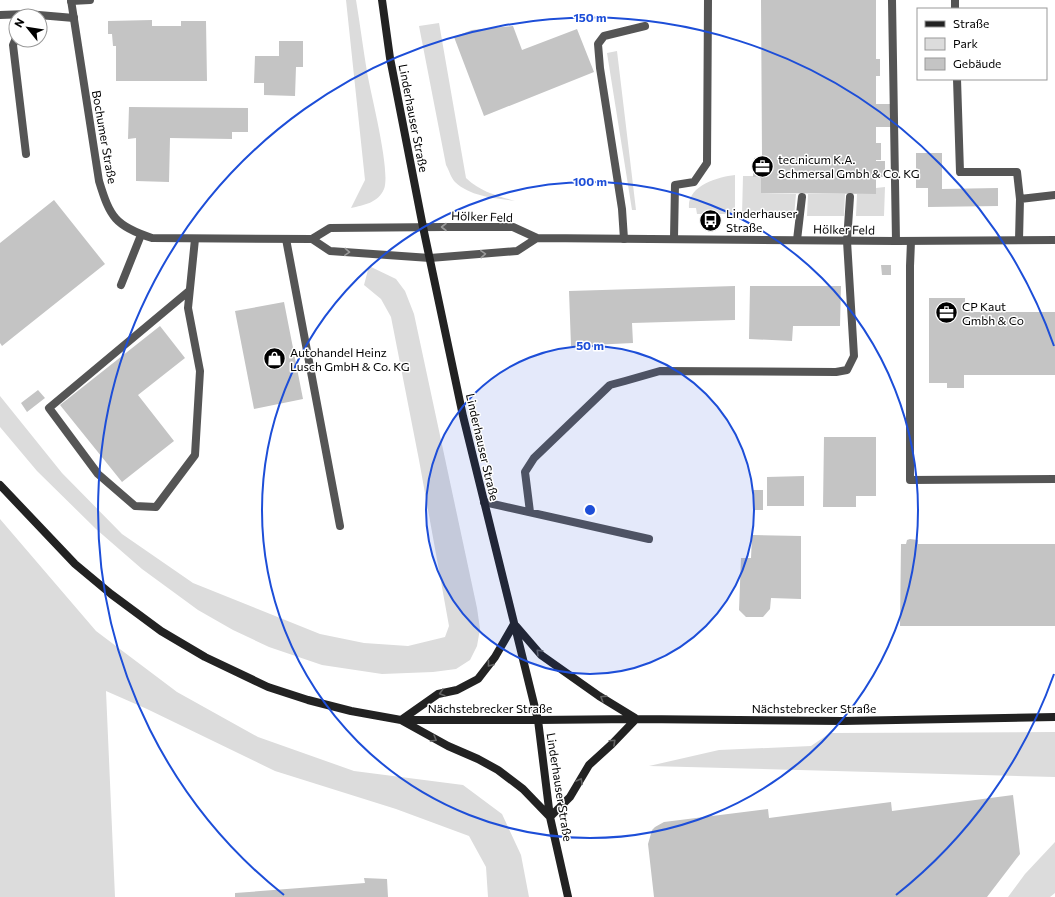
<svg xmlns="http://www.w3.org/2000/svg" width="1055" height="897" font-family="Commissioner,sans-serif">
  <rect width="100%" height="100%" fill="#fff"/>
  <!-- green -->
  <path fill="#dcdcdc" d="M346,0H356C360,24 363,48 367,72C371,95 391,172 384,189C378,203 364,205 351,208L365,180Z
    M439,23L466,178C481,192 495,195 515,201C495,198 471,197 455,182C451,178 449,170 446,165L419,26Z
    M617,51L636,210H632L607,53Z
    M735,175V214H697L696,208H689C687,186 717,177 735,175Z
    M743,176H761L762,193L796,194L794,217L742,215Z
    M885,187L884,216H856L857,194H876V188Z
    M808,194H845L844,216H807Z
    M369,266L396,279L405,291L414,314L477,608L480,629L477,646L470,660L456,669L433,672L382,674L322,665L269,647L233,630L198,610L142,569L96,529L37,471L0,427V396L62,473L122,534L193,583L320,634L364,643L408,646L445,637L449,626L419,460L391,317L381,299L364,285Z
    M0,519L96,631L177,692L258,737L354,771L463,785L502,814L521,855L529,897H488L486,867L469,836L396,809L275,771L147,709L106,691L115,897H0Z
    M1055,732V777L649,766L719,750L811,746L830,733Z
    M1055,842V893L1050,897H1008L1025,874Z"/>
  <!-- building -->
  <path fill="#c4c4c4" d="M761,0H876V59H880V76H876V104H892V127H876V143H881V160H876V161H885V177H876V194L761,193V176L753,177L754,158L762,157Z
    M152,20V26H181V21H206L207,81H116V46H113L112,34H108V21Z
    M513,26L522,50L577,29L594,72L484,116L454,37L472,30Z
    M279,41H303V67H296L295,96L264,95V83H254L255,56H279Z
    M129,107L248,108V132H232V139L170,138L169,182L136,181V138L128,139Z
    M916,153H942V189L998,188V206L928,207V188H916Z
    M54,200L105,264L2,346L0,343V243Z
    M881,265H891V275H882Z
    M735,286V320L632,323L633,343L571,346L569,291Z
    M750,286H841L840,326H793L792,341L749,339Z
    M929,298H965V312H1055V375H964V388H947V383H929Z
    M284,302L303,399L254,409L235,311Z
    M160,326L185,358L138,395L174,441L122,482L60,405Z
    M38,390L45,398L27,412L21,403Z
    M824,437H876V496H856V507H823Z
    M804,476V506H767V477Z
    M753,490H763V510H753Z
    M752,535L801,536V599L771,598L770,609L763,617H746L739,610L741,558H751Z
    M910,539L918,540V544H1055V626H900L901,544H906L907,540Z
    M1013,795L1020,854L987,897H654L648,844L652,830L655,827L664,822L768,809L769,818L891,802L892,811Z
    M364,878L387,879L388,897H235V893L365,883Z"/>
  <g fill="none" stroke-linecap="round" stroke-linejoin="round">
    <!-- service -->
    <path stroke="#555" stroke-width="8" d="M892,0L896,241
      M955,0V9
      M71,1L90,0
      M0,15L27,14
      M26,16L27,14L74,18
      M16,38L13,45L26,154
      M957,79L960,172H1017L1020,199
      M674,238L675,185L694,182L707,163L708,0
      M286,239L340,526
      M624,239L622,209L600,68L598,44L604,36L645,26
      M797,240L802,197
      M1019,240L1020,199L1055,195
      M911,241L910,266V480L1055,479
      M121,285L141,235
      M189,291L49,408L98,474L135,506L156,507L195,455L200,371L188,308L195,239
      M484,502L649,539
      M530,512L525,472L534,458L610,385L625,381L660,371L836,372L847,370L854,356L847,241L850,197"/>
    <!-- minor -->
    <path stroke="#555" stroke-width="8" d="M71,0L99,181C110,217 115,226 152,238L312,239L330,228L443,227H513L537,238L896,241L1055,240
      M312,239L330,251L430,258L517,251L537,238"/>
    <!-- secondary -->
    <path stroke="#222" stroke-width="8" d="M382,0L390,58L423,227L463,416L538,720L550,817L568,897
      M0,485L75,564L111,594L161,631L205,657L268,687L308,700L351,711L401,720H538L636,719L842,721L1055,717
      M516,626L541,655L599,696L635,718
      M401,720L448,746L478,759L498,770L523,789L550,817
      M401,720L438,694L457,690L478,679L495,657L514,624
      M550,817L570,797L589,765L612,744L636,719"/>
  </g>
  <!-- one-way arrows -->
  <defs><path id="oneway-chevron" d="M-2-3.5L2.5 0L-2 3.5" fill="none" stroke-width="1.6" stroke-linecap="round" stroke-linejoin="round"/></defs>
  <g stroke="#999">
    <use href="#oneway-chevron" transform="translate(444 227) rotate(180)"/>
    <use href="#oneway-chevron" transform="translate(347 252) rotate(4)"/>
    <use href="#oneway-chevron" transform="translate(483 254) rotate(-4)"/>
  </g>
  <g stroke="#646464">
    <use href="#oneway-chevron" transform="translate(539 652) rotate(-135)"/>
    <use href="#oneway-chevron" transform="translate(490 664) rotate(128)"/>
    <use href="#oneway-chevron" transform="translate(442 693) rotate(164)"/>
    <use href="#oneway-chevron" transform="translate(603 698) rotate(-148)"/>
    <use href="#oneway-chevron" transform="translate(434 739) rotate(30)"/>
    <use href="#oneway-chevron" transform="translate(613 742) rotate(-43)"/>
    <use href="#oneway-chevron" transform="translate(580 781) rotate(-60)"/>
  </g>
  <!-- distance rings -->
  <circle cx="590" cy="510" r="164" fill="#1d4ed8" fill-opacity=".12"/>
  <g fill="none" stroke="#1d4ed8" stroke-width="2">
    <circle cx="590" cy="510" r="164"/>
    <circle cx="590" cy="510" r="328"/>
    <path d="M1054 674A492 492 0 0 1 896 895M284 895A492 492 0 1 1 1054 346"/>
  </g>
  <!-- icons -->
  <defs>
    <symbol id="office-disc" viewBox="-11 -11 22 22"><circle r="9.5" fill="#000" stroke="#fff"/><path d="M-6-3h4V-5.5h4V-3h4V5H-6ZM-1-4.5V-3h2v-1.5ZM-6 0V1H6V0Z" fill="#fff"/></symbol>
    <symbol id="bus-disc" viewBox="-11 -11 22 22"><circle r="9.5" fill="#000" stroke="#fff"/><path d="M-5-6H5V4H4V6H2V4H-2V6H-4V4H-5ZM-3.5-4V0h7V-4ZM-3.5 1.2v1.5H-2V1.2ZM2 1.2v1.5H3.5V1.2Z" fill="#fff"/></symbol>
    <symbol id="shop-disc" viewBox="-11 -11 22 22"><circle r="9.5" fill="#000" stroke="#fff"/><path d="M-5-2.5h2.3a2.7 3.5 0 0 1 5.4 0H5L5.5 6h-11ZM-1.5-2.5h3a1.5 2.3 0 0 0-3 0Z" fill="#fff"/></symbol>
  </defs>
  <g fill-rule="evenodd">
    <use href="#office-disc" x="750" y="154" width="25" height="25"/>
    <use href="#bus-disc" x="698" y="208" width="25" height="25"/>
    <use href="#office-disc" x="934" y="300" width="25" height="25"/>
    <use href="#shop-disc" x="262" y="346" width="25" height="25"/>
  </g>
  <g text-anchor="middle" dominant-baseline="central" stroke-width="3" stroke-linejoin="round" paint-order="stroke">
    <!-- street labels -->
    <g font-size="12" fill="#000" stroke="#fff">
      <text transform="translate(414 118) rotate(79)">Linderhauser Straße</text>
      <text transform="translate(105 137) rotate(80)">Bochumer Straße</text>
      <text transform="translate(482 216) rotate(2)">Hölker Feld</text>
      <text transform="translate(844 229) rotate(1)">Hölker Feld</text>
      <text transform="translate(483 447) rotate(77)">Linderhauser Straße</text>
      <text x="490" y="708">Nächstebrecker Straße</text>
      <text x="814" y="708">Nächstebrecker Straße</text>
      <text transform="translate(560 787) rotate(81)">Linderhauser Straße</text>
    </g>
    <!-- poi labels -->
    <g font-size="12" fill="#000" stroke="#fff" text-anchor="start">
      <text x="778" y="159">tec.nicum K.A.<tspan x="778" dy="14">Schmersal Gmbh &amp; Co. KG</tspan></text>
      <text x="726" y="213">Linderhauser<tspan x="726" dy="14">Straße</tspan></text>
      <text x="962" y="306">CP Kaut<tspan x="962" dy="14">Gmbh &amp; Co</tspan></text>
      <text x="290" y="352">Autohandel Heinz<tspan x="290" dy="14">Lusch GmbH &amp; Co. KG</tspan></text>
    </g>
  </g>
  <circle cx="590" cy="510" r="6" fill="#1d4ed8" stroke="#fff" stroke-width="2"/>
  <g font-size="12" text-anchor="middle" font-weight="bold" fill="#1d4ed8" stroke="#fff" stroke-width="3" stroke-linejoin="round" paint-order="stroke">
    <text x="590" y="22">150 m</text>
    <text x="590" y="186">100 m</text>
    <text x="590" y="350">50 m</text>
  </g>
  <!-- legend -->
  <rect x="917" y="8" width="130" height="72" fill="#ffffff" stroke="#999999"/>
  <rect x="925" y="21" width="20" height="6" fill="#222222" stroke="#999999"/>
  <text x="953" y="28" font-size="12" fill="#000000">Straße</text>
  <rect x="925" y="38" width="20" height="12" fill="#dcdcdc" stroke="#999999"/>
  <text x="953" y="48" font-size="12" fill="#000000">Park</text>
  <rect x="925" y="58" width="20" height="12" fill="#c4c4c4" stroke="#999999"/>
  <text x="953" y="68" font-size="12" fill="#000000">Gebäude</text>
  <!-- north arrow -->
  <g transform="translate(28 28) rotate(300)"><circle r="19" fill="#ffffff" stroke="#999999"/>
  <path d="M0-3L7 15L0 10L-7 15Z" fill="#000000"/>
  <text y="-6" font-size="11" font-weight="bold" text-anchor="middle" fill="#000000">N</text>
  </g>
</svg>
